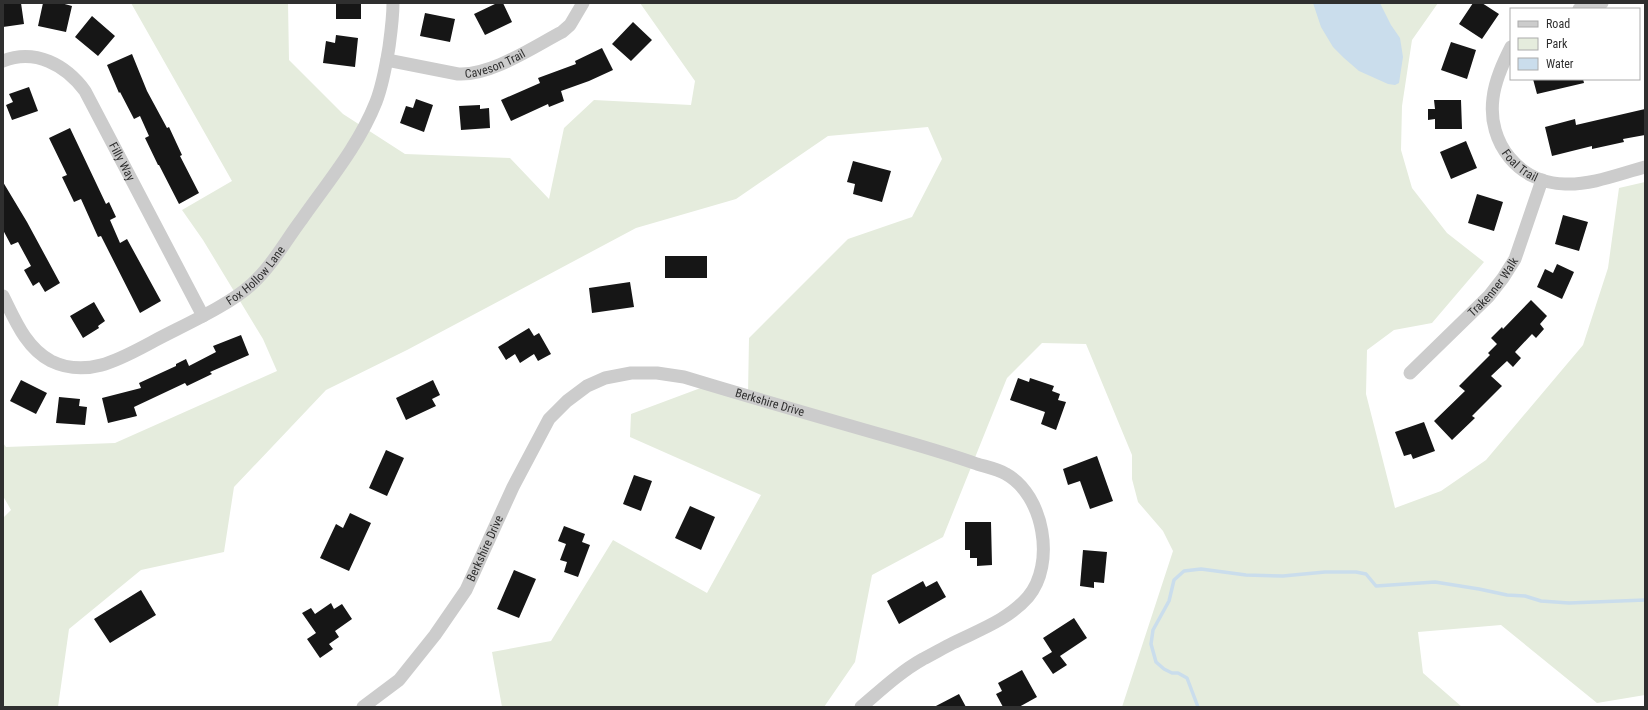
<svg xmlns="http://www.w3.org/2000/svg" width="1648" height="710" font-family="'Roboto Condensed',sans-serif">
  <rect width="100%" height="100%" fill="#fff"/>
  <!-- green -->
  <path fill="#e5ecdd" d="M131,3H288L289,60L343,114L405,154L510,158L549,199L564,128L594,100L691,105L695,81L640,3H1438L1412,40L1402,106L1401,150L1412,188L1447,233L1484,262L1432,323L1394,330L1367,350L1366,394L1395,508L1441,491L1486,460L1583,345L1608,268L1619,188L1645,182V695L1597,703L1501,625L1418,632L1423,673L1462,707H1122L1173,551L1163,531L1138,502L1132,479V455L1086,344L1042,343L1007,378L943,537L872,575L855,662L824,707H502L492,652L551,641L613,540L707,593L761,495L630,437L631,414L714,383L748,394L749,338L848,239L912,217L942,159L928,127L828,136L736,199L636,228L407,350L326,390L234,487L224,552L141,570L69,629L58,707H3V518L11,510L3,496V443L6,447L115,443L277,371L263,339L203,240L182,210L232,181Z"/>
  <!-- water -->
  <path fill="#caddec" d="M1313,3H1380L1391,25L1400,38L1403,57L1399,83L1395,85L1388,84L1359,71L1344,58L1333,47L1321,27Z"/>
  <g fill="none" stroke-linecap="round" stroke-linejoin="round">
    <!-- stream -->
    <path stroke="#caddec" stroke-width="3.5" d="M1198,707L1187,678L1178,673H1172L1164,669L1156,662L1151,644L1153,630L1169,601L1174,580L1184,571L1201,569L1246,575L1283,576L1325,572H1356L1366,574L1376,586L1435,582L1479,589L1507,595L1525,596L1541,601L1569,603L1645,600"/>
  </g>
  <!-- building -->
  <path fill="#161616" d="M3,3H21L24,24L3,27Z
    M43,3H61L72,6L66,32L38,26Z
    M336,3H361V19H336Z
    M497,3H503L512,22L485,35L474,14Z
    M1473,3H1482L1499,14L1482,39L1459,24Z
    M425,13L455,19L450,42L420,36Z
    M92,16L115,36L98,56L75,37Z
    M633,22L652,40L631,61L612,44Z
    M336,35L358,38L355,67L323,63L326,41L335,43Z
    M1451,42L1476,50L1467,79L1441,70Z
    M602,48L613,70L589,81L561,91L564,101L549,107L548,104L511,121L501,100L540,83L538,78L576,64L575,61Z
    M132,54L147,91L167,128L169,127L182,155L180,156L199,193L179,204L159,165H158L145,138L149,136L140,116L134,119L120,92L119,93L107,65Z
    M1533,79H1583L1584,83L1537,94Z
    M29,87L38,111L12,120L6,105L13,102L9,94Z
    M416,99L433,105L424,132L400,123L406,106L413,108Z
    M1434,100H1461L1462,129H1435V119L1428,120V109H1435Z
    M480,105V109L489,108L490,128L461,130L459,106Z
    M1645,109V135L1623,139L1624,142L1592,149V146L1552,156L1545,127L1575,119L1576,125Z
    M70,128L106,204L109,202L116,217L110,220L120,243L127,239L161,301L140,313L101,236L98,237L81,199L74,202L62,177L67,175L49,138Z
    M1466,141L1477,168L1451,179L1440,152Z
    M853,161L891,171L882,202L853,194L855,184L847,182Z
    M3,182L27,222L60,283L45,292L39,282L33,286L24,270L31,266L18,242L11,245L3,230Z
    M1477,194L1503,202L1494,231L1468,223Z
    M1563,215L1588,222L1579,251L1555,244Z
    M665,256H707V278H665Z
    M1557,264L1574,272L1562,299L1537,287L1545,269L1553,273Z
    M630,282L634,307L592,313L589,288Z
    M1531,300L1547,316L1540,324L1544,329L1536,338L1532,334L1515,352L1521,358L1513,367L1507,361L1491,376L1502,386L1472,416L1475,418L1452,440L1434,421L1465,391L1459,386L1490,355L1488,353L1497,344L1491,338L1502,327L1503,329Z
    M94,302L105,321L98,326L99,328L83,338L70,316Z
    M529,328L534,336L539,333L551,354L538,361L534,354L520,363L515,354L506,360L498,347Z
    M241,335L249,355L210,372L212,374L187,386L185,383L134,407L137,416L108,423L102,398L141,388L139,383L176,366V364L186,359L189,366L216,352L213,346Z
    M1018,378L1029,382L1030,378L1054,386L1052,391L1060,394L1058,400L1066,402L1056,430L1041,424L1045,412L1010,400Z
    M21,380L47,393L36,414L10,401Z
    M433,380L440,395L432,399L436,406L406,420L396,398Z
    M59,397L80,399L79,406L87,407L85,425L56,423Z
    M1424,422L1435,451L1413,459L1411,454L1404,456L1395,432Z
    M386,450L404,458L387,496L369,488Z
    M1097,456L1113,501L1090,509L1080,481L1068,485L1063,469Z
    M634,475L652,481L641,511L623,504Z
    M690,506L715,517L701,550L675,538Z
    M350,513L371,523L349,571L320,558L336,524L343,528Z
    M965,522H991L992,565L977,566V558H970V550H965Z
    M564,526L585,534L582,542L590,545L578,577L564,572L567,562L560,560L566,544L558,541Z
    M1083,550L1107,552L1104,583L1094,582V588L1080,586Z
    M514,570L536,579L519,618L497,609Z
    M923,581L926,587L937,581L946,597L899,624L887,601Z
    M141,590L156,615L110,643L94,619Z
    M331,603L334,609L342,604L352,619L335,631L339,637L329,644L333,649L320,658L307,639L316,633L302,613L311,608L315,614Z
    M1074,618L1087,638L1060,656L1067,665L1053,674L1042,658L1052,652L1043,638Z
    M1022,670L1037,697L1019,707H1003L996,694L1002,691L998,683Z
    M959,694L966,707H934Z"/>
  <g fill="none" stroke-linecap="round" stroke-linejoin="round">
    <!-- minor -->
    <g stroke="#ccc" stroke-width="13">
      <path d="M1579,9L1602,3"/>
      <path id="s1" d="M1511,47C1503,63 1495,80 1493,98C1487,143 1519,183 1565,184C1592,185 1619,174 1645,167"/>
      <path id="s2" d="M387,60L458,74C491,76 533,47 562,32L570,25L583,3"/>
      <path id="s3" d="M3,61C35,48 66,65 85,91L203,316"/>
      <path id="s4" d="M3,296C15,320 26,348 51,361C88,379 122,358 154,341C184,325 228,306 252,284C272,266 286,240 302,219C328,182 359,145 376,102C383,84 386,65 389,47C391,32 393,18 393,3"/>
      <path id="s5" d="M1410,373L1489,296L1503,278L1515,259L1542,180"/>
      <path id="s6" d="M363,707L399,680L435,635L466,590L513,487L549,419L567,401L587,386L605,378L631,373H657L684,377C753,398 823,418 893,438C921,446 949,454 977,464C987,467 998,469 1006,474C1044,495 1056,564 1028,597C1008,620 979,630 953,643C943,648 933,654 923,659C900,672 881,690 861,707"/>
    </g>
  </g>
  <g text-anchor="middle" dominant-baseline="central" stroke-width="4" stroke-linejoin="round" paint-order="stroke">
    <!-- street labels -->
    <g font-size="12" fill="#2f2f2f" stroke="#fff">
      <text stroke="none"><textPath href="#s2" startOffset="111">Caveson Trail</textPath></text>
      <text stroke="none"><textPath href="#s3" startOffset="174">Filly Way</textPath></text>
      <text stroke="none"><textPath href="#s1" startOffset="131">Foal Trail</textPath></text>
      <text stroke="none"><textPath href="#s4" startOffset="314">Fox Hollow Lane</textPath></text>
      <text stroke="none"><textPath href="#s5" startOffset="120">Trakenner Walk</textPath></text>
      <text stroke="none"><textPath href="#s6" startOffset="587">Berkshire Drive</textPath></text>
      <text stroke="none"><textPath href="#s6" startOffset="203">Berkshire Drive</textPath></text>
    </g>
  </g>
  <!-- border -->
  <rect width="1648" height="710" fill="none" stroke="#2f2f2f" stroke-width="8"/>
  <!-- legend -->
  <rect x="1510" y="8" width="130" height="72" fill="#ffffff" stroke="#acacac"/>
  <rect x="1518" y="21" width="20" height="6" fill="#cccccc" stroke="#acacac"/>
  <text x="1546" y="28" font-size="12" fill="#2f2f2f">Road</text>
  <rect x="1518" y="38" width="20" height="12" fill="#e5ecdd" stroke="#acacac"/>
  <text x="1546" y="48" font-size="12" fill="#2f2f2f">Park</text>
  <rect x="1518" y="58" width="20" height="12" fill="#caddec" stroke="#acacac"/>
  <text x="1546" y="68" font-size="12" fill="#2f2f2f">Water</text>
</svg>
